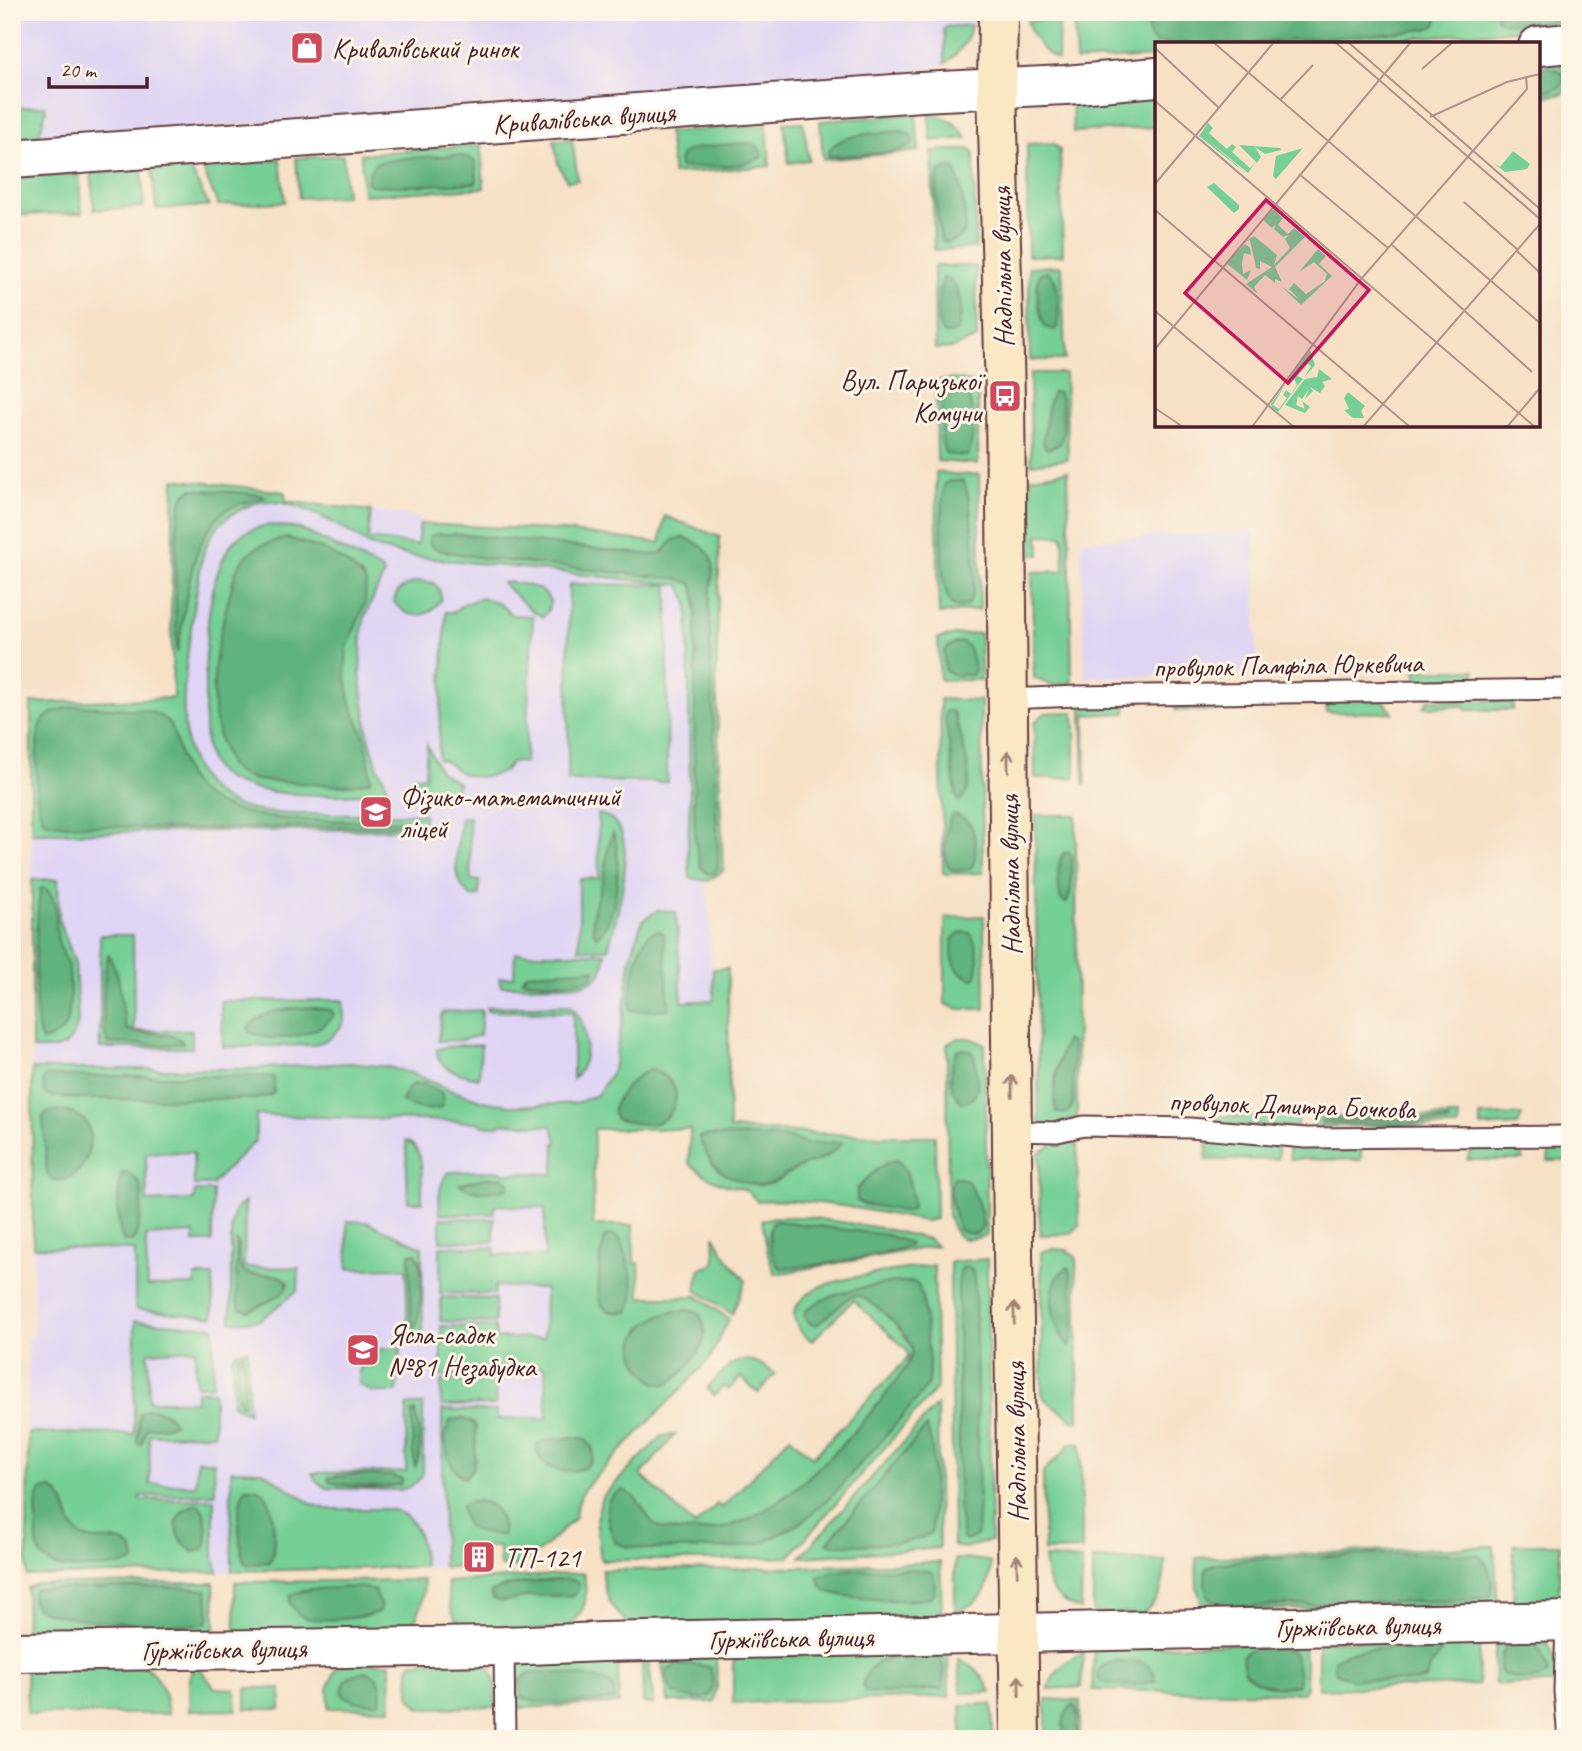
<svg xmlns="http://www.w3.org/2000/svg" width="1582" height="1751" font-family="Caveat,sans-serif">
  <rect width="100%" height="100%" fill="#fcf5e5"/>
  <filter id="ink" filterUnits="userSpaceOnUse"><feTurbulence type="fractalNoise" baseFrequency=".0143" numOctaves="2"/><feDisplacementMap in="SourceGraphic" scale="14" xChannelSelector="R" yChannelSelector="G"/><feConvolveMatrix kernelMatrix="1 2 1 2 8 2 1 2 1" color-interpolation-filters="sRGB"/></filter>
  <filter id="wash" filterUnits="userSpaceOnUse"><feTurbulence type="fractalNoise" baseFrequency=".00686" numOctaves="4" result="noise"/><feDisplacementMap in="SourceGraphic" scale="28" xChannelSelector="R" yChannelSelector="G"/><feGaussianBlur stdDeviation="1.57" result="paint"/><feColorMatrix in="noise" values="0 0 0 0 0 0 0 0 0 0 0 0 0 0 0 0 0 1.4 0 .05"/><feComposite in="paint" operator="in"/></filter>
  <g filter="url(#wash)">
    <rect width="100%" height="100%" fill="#f6e1c7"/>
    <!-- built -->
    <path fill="#dfd4f4" d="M12,12H972V21L970,32L964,45L956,55L945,64L929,69L26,141L12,138Z
      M174,479L285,492L286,501L421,517V524L554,530L660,543L665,516L720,537L716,678L723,871L706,883L712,969L728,968L729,1129H594L590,1432L457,1539L456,1567L27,1576L28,1337H34L31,703L173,698L171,614Z
      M1254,531L1257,673L1085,678L1081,540Z"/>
    <!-- green -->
    <path fill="#76cf95" stroke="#607760" stroke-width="2" d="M1152,12H1570V26L1330,44H1157V57L1076,61L1074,18Z
      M1059,19L1058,60C1041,51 1033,39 1027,21Z
      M971,25C969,42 958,53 945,64L944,27Z
      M1558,62L1567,72L1570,86L1563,94L1538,97V64Z
      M1157,96V127L1073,132L1072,104Z
      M45,106L46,111L37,141L18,140L17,108Z
      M916,114L919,151L823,160L820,121Z
      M929,114C946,115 958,124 967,138L931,141Z
      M803,122L809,160L789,163L784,123Z
      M767,125L770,166L673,174L668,132Z
      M572,139L578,180L567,181L558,164L554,140Z
      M1053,143L1060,150L1063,255L1028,256L1027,147L1028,144Z
      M481,145L484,188L363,195L361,154Z
      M972,149L974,155L976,248L934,250L932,151Z
      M343,155L346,196L299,198L296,158Z
      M280,159L285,202L218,205L201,165Z
      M189,166L209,206L156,209L152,168Z
      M142,169L144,207L94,210L91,173Z
      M79,173L82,213L18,215L15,178Z
      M934,266H976L977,338L953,348L935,349Z
      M1062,266L1065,360H1030L1029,267Z
      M1030,373H1065L1068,459L1031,464Z
      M955,379L978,383V464L937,461L936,381Z
      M1068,471L1072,683L1051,685L1034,678L1032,572L1064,571L1063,536L1039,535L1040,555H1032L1031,477Z
      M936,472L961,475L979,474L980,609L939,614Z
      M174,479L285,492L286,501L371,511L368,539L417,545L420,524L554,530L660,543L665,516L720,537L716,678L723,871L708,881L690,878L688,849L690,798L688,604L680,585L411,556C397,553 383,551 370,545C360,540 352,533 342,528C318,514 285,497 256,503C249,505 242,509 236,512C217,522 208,538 202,558C197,586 193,614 189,642C181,705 170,794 254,810C278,815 303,814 328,814C360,814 392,814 424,814V829L31,833V703L173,698L171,614Z
      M270,525L298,528L371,564L382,570L384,574L365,616L362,630L360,674L368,734L378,768L387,785V790L385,792C348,797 247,799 219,773C213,768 209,759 207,750C204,735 205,718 205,703C205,658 205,590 227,551C236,534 252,528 270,525Z
      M419,581L434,583L440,591L441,600C428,619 409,621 394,602C396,588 407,585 419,581Z
      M511,582C528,586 542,585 550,601L548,610L543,617L531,610L502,583Z
      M569,584L668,585L667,782L568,781Z
      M482,598L497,602L512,615L533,616L525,763L512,762C509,765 507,768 504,771C491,778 470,779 458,771C451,766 447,760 438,759L446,612H454L463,604Z
      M980,633L981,680H940L938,638L956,635Z
      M1415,670H1475L1474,680L1419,681Z
      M940,699L981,701L983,873L943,874Z
      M1326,699L1383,700L1393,713L1326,712Z
      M1428,700L1513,701V710H1466L1465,706L1424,707Z
      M1218,701L1224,709H1218L1217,711L1175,710V702Z
      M1126,702V713L1085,715L1086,785H1084L1082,710L1084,704Z
      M1073,712L1075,725V778H1035L1034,723L1045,713Z
      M427,745L439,770L458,783L456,790L420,791L413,776L425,777Z
      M12,783H14L13,1050H12Z
      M598,814C647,820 616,919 608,949H579V879L599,878Z
      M1035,815H1076L1077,1117L1055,1126L1039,1127Z
      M469,817L471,880L479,881V896L472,897C466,892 461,887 458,879C453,862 459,836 461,818Z
      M58,879L59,920L75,963L78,1022L74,1035L65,1046L55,1049H32V880Z
      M658,910L676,912L682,1002L714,1000L713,969L728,968L729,1129L883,1136H935L936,1219L926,1221C870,1211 814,1198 757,1201C739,1180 737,1191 718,1182C708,1178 698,1170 689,1164L690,1129H594L593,1225H633L634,1263H639L640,1297H693L696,1295L729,1319L709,1360L583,1490L576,1509L575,1518L544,1548L518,1566L500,1567L499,1547L459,1546V1567H443L442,1410L496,1411L497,1419L547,1418L545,1366L496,1368V1376H441V1326L495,1327L496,1338H544L545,1289L495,1286V1294L440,1293V1246L495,1248V1255L545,1257V1208L495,1205L494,1214H440C439,1198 438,1184 449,1172L502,1171L503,1173L554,1174L555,1143L557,1140L552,1126L504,1123L497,1126H483L478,1122L256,1115V1140L213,1183V1185H194L193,1152L146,1153L147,1202L194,1200L195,1191H213L212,1242H194V1233L146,1236L147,1286L195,1285V1276H213V1317L135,1309V1250L33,1247L32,1069H244L350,1063L388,1067L411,1073L450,1090L487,1102L517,1106L576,1103L597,1095L613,1070L623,1017L631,957L642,921Z
      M984,916L985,1009H958L945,1004V918Z
      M100,935H133L134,1031L192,1030V1048H100Z
      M515,953H606C603,972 602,978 582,985L501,986L499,978L514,977Z
      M343,1000L344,1020L340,1028L329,1039L313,1045L223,1047L221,1001Z
      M571,1005C585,1019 591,1052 580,1070C578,1074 576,1076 573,1079V1012L487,1011V1007Z
      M482,1010L480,1035L462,1040L438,1041L441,1016L444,1012Z
      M959,1038H970L985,1044L987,1235C962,1243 955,1241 948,1214L947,1044Z
      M462,1045H481L479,1078C463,1075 437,1070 437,1050L440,1048Z
      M12,1066H15L17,1131H12Z
      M1522,1115L1518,1125L1481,1127L1480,1116Z
      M1194,1116H1297V1127L1234,1125L1194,1120Z
      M1459,1116L1458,1127L1315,1126L1313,1117Z
      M1208,1136L1278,1144V1159L1206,1160Z
      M406,1141C427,1148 421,1184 422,1202H408Z
      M1055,1143L1077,1144L1079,1225L1071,1234L1040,1235L1039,1153Z
      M1288,1145L1361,1146V1160L1290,1159Z
      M1550,1147L1570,1148V1161H1548Z
      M1472,1148L1521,1150L1523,1160H1467Z
      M245,1202L244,1267L299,1268L298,1290L260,1320L231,1322V1226L235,1210Z
      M775,1217H806L881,1228L928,1239L936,1246L775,1274L768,1254L762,1220Z
      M440,1218L494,1219V1242L440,1241Z
      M347,1221L367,1222L422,1247L423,1336L408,1337L406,1268L348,1269Z
      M714,1235L727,1258L746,1281L732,1314L696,1290L700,1268L711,1266L715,1261Z
      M1051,1249L1067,1250L1076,1257L1079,1422L1073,1420L1045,1399L1042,1393L1041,1252Z
      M987,1259L991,1541C977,1543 967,1552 953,1545L950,1262Z
      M934,1265L937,1388L789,1557L719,1560H601L596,1519L602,1497L662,1436L675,1435L641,1475L695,1526L717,1504L722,1508L790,1437L813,1457L908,1358L907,1350L853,1300L812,1341C804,1336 798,1330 795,1321C789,1304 813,1289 827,1284C859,1274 901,1270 934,1265Z
      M441,1297L495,1299V1323L440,1321Z
      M135,1321L214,1327L213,1385L196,1386L195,1349L148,1352L149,1401H196V1391H214V1434L149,1435L150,1484L196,1485L197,1460L214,1462L215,1494L140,1496V1500L214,1499V1556L218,1572L27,1576L28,1433L134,1434Z
      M401,1348L397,1392H372L359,1384V1369L381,1349Z
      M248,1349V1412L239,1409L233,1403L232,1358L236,1352Z
      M742,1360C756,1359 764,1366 775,1374L758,1393L741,1377L728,1390L723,1386L714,1396L707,1388L730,1365Z
      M441,1381H496V1405L441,1406Z
      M407,1405H423V1473C419,1483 410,1488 399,1490L326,1488L316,1480L312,1473L406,1472Z
      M937,1405L939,1548L800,1557Z
      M1069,1444H1081L1082,1550L1044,1551L1043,1472C1050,1462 1066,1455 1069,1444Z
      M231,1470L262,1471L312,1504L326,1509H389C420,1515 421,1542 424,1567L232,1571Z
      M1514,1544H1560L1559,1603L1513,1604Z
      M1494,1546L1498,1605L1204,1611L1197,1588L1196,1558Z
      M1044,1558L1082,1560L1081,1610C1053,1599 1047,1588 1044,1558Z
      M955,1559L984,1560L991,1563C989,1593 982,1601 955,1613Z
      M1093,1559L1166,1561C1162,1587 1164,1596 1142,1614L1093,1613Z
      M940,1562L942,1617L634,1628C611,1610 605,1599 602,1570L732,1569Z
      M584,1573C587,1602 588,1606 568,1629L470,1632C450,1621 449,1603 447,1582Z
      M424,1580C423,1603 421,1616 405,1632L235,1633V1582Z
      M214,1583L215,1633L25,1634L27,1588L36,1584Z
      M1499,1636C1508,1637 1533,1635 1539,1637C1556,1643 1555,1670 1556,1684H1495L1494,1658Z
      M1480,1637L1478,1685L1318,1689V1642Z
      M1304,1642L1306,1686L1303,1693L1092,1690L1094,1648Z
      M934,1652L948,1656L949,1697L733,1703V1663L738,1657Z
      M1084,1652L1081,1687L1048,1689C1054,1670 1066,1660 1084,1652Z
      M716,1657L717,1687L714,1702H668L661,1658Z
      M648,1658L654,1704L643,1703L642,1659Z
      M618,1659L619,1704L513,1708V1668L518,1661Z
      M959,1659C974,1666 984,1676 991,1692L961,1693Z
      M482,1661C499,1674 495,1687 495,1707L420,1708L410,1697L409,1669L412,1662Z
      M338,1663H390L391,1709L329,1708L328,1689Z
      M145,1666C163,1680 165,1692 168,1714H27L26,1669Z
      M193,1666H198L215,1688L235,1689L237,1710L189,1711V1679Z
      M246,1688H281V1709H246Z
      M1046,1699L1080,1701V1739H1046Z
      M992,1704L993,1739H962L961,1705Z"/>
    <!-- forest -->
    <path fill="#60b27e" stroke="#556854" stroke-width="2" d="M1223,12H1439L1436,25L1427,29L1392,33L1237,44H1157C1151,40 1148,34 1147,26C1165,15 1202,15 1223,12Z
      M1497,12H1569V14L1566,18L1558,21L1548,22L1514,23L1501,22L1496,18Z
      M1538,68C1549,68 1557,66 1564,76L1563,85L1554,90L1538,92Z
      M902,131C910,134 912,135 913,144C898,156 848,156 828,156C830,132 884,133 902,131Z
      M746,143C756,144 759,145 762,155L760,159L738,165L680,168C679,163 679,157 684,153C694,146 733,144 746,143Z
      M458,155L470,158L475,162L477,177L476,183L401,186L372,185L368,183V175L374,164L380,162L408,158Z
      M951,168L955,169C960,180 970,227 962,236C959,240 951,241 947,243L941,240C939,226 931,183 940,172C943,170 947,169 951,168Z
      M1048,272C1062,282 1059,313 1057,328L1054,330L1045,327C1039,314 1034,284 1040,273Z
      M944,277C962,285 964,315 957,331L949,334L943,333C934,323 938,289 944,277Z
      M951,387C954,387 960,387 963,389C975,396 975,446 967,456L946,454C940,445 939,399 946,390C948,389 950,388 951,387Z
      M1053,392L1059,393C1064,408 1066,428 1060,444L1048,449L1045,447L1043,441L1049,402Z
      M950,481H963C972,495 976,568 974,586C973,594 971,601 966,606L954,607C936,592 942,508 944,484Z
      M192,489L257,494L266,497C253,501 236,503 225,511C186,542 187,609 177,653C176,623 171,519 184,496C185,495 191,489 192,489Z
      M437,534H459L652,555L663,552L673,540L683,537C726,553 711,571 709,606L718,856V868L714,874H708L701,868L695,841L694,797L696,599L692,584L678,579L488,559L442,551L432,547L429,543L430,536Z
      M288,538L322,549L345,562L361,575L366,583L365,603L347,648L345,673L351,704L366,740L371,778L370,781C345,789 316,784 290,782C273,781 248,783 234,770C228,766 226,758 224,752C201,694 220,632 235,574C244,550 264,542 288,538Z
      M963,642L969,648L975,670L972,675H955L946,672C942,653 942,644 963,642Z
      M78,706L145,710C153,712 162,716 168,722C173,728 174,735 176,742C181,760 186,781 202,794C250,831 356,817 416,821L418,824L381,826L174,829L69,825L50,823L43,820C41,814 39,809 38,804C36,786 34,735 43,721C49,711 67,707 78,706Z
      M946,711H952L954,714C959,731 974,775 967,791C967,792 962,799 961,800L958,801L956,794L945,717Z
      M955,814C961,817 966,819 970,824C976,834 978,858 971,868C966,869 958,872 953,870C940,865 946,823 952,815Z
      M613,833C623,856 618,923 596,937C586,914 601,893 605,871C607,858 607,845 613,833Z
      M1069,852L1072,856L1071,889L1067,903L1061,900C1058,885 1056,867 1063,853Z
      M41,888H45C59,899 55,919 57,935C58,946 65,956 68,966C71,982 72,1019 62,1031C57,1037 49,1039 42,1041C32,1024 35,909 41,888Z
      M658,931L663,933L664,936L669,1009L641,1011L631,1010C628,995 637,947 648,936C652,932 653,932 658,931Z
      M961,932L970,933C979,946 980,965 975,979C953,975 950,957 953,938Z
      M108,955H109L118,976L125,1023L127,1029C144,1038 172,1028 183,1043L161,1045L108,1043C100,1029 104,972 108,955Z
      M593,969L595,970C594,972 594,974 592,976C585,985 534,983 522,980L524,976L529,973Z
      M308,1007L331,1010L334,1014C326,1030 292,1039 274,1038C266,1038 259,1035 251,1033L248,1029C260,1010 288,1009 308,1007Z
      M1066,1040L1072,1044L1073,1052V1102C1071,1112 1065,1116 1056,1112C1051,1093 1058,1057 1066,1040Z
      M963,1049C968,1050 970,1049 973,1054C976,1058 976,1065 976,1071C978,1084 980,1101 962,1102C961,1101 954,1094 954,1093C948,1082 952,1061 957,1050Z
      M652,1069C660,1074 670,1077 674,1087C680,1102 670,1119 656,1123C644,1126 628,1122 616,1119C605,1104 636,1073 652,1069Z
      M46,1076H271L274,1078V1093L269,1096L255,1099H80L49,1096L44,1092L43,1080Z
      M424,1084L441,1092C442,1094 443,1102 443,1104C439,1115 410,1107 402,1102L406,1091L411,1085Z
      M57,1110C65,1112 78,1113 84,1120C100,1136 83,1189 51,1179L47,1173L43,1117L46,1113Z
      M1362,1119L1449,1120V1122L1409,1124L1321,1123V1121L1326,1120Z
      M707,1135L782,1137L794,1139L806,1144L842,1142C832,1158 816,1160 800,1167C789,1171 778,1183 766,1185C754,1187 728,1177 719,1170C710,1162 702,1148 699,1137Z
      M898,1160C909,1171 913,1193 912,1208L908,1211H902L864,1204L857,1201V1189C867,1178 882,1162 898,1160Z
      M127,1172C134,1176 140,1181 141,1190C144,1202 139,1230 133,1241H124C115,1227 118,1190 121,1174Z
      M502,1177L509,1182L508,1188C494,1193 471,1193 459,1184L485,1178Z
      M954,1177C958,1178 962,1178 966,1180C973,1185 985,1219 982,1228C978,1237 963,1234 958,1228C955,1214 945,1189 954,1177Z
      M778,1221L887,1235L910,1243L909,1246C870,1259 820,1266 780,1268C770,1256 766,1235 773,1222Z
      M609,1235H614L620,1239C627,1258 641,1295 628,1312C599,1315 597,1303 599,1277C599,1263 601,1251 605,1237Z
      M236,1241L239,1243C239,1250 238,1261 241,1267C249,1284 276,1265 288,1283L286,1289L281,1295L249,1311L240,1309L237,1301Z
      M416,1253C426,1270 420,1306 417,1325L414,1328L411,1318L409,1257L411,1254Z
      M969,1267C975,1272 974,1280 975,1288L979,1500L977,1535L969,1540L963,1539L959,1512L958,1285L960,1272L962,1268Z
      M1067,1267L1069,1268L1071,1275C1072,1292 1078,1335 1069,1347C1052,1326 1042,1287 1067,1267Z
      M896,1282H913L918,1285L923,1300L929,1361L928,1385L904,1415L831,1497L802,1522L765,1542L733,1548L645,1549L624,1546L615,1542C608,1524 597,1497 624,1490C628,1493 633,1496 636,1499C647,1511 648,1525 665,1529C696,1535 727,1530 754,1516C778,1504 803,1483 822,1464C840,1448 911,1372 912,1352C913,1338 873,1299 858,1296C853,1295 853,1296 848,1298L817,1325C808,1324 807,1321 804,1313C819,1294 873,1285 896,1282Z
      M688,1310L697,1312C707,1323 707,1340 698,1352C691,1363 678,1382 664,1384C657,1385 654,1382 650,1378C622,1352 633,1325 667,1313C673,1311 681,1311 688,1310Z
      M243,1354L245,1375L243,1406L240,1405C236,1390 235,1372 238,1356Z
      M148,1409C160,1410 168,1412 174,1424C166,1428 154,1426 146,1428L142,1444H139L137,1442L140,1413Z
      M415,1411C419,1427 423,1453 415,1467L413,1453L412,1412Z
      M462,1418L472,1422L476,1426L475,1457L473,1468L465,1478C447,1468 439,1437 451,1420Z
      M926,1427C938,1449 932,1505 932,1531C919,1547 856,1544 835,1545L827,1543Z
      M572,1437L586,1439C618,1475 535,1486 537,1445L543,1441Z
      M353,1475L391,1476L402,1479L401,1484C379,1489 351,1487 329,1482L328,1478L332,1477Z
      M50,1488C72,1499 63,1522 80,1535C92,1544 110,1536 124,1543C126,1544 132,1549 133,1550L135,1561C124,1568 65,1571 53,1565C49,1563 43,1558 41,1555C35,1545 37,1533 37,1522C36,1511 35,1499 41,1490Z
      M246,1488C252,1488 257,1487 262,1491C275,1502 277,1548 270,1562L247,1565L244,1562C239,1545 235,1502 246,1488Z
      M479,1501C498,1504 501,1516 503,1533L501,1535C479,1535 463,1532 461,1506L467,1503Z
      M196,1504C198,1505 200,1506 201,1507C207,1513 209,1542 204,1548C202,1551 196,1551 193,1552C173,1535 168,1515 196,1504Z
      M1388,1554C1404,1554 1467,1551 1478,1556C1492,1563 1493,1584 1491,1596L1469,1600L1228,1607C1203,1600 1204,1591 1206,1568L1217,1564L1249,1559Z
      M910,1569L930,1571L934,1574L935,1592C934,1594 933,1595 932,1596C919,1605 841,1598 827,1591C821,1588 820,1582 818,1577C835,1566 888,1570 910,1569Z
      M569,1579L578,1583V1590L575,1595C561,1597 547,1595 533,1596C520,1597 506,1605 493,1599L490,1593C507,1582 549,1581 569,1579Z
      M180,1587L207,1590L209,1616L206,1623C186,1629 46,1621 35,1606C31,1602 32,1596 33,1591L36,1589Z
      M361,1587L375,1591L380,1604V1611C367,1618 311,1624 299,1615C295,1612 292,1605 289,1601L291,1595L302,1591L312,1589Z
      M1511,1643C1517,1643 1524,1641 1530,1643C1541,1645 1546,1663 1548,1673C1538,1684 1514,1679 1501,1673C1499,1663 1501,1648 1511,1643Z
      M1412,1647L1437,1648L1441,1652L1430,1667L1426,1679L1416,1682L1351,1679L1336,1673L1334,1668V1660C1350,1646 1391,1648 1412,1647Z
      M1279,1648L1290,1651L1295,1654L1299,1678L1298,1685C1281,1689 1252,1687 1244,1669C1243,1665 1243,1661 1242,1657L1245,1652L1253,1649Z
      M900,1656H929L940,1658L944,1667L943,1689L892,1693L866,1692L862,1686C867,1664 880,1660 900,1656Z
      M1116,1661C1133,1661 1155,1658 1155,1681C1140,1685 1113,1689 1099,1680L1098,1671L1106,1664Z
      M677,1665H698L709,1667C712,1673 713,1678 713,1684C713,1686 712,1694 710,1695C704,1703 679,1696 672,1692L667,1679L666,1671Z
      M366,1671C381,1676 385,1690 379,1703C365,1704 352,1703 342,1694C343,1678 352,1674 366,1671Z
      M543,1672C556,1673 601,1676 610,1684C614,1688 615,1694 615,1700C596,1702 535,1707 521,1697L520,1681L527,1674Z
      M1074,1705L1077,1711V1739H1064C1063,1727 1061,1711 1074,1705Z"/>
  </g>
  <g filter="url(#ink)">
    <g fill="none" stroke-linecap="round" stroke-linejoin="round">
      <defs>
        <path id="service" d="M1007,699L1077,696L1570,689
          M1013,1131L1057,1132L1084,1126L1190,1128L1306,1138L1570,1136
          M1566,1621L1564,1691L1568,1739
          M504,1646L505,1739"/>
        <path id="minor" d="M1538,46L1570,43
          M12,159L921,92L1065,85L1157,77
          M12,1652L504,1646L602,1642L1570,1621"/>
        <path id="secondary" d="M998,12L997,88L1005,396L1013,1251L1020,1739"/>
      </defs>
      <!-- service casing -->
      <use href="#service" stroke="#643c42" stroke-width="23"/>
      <!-- minor casing -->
      <use href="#minor" stroke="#643c42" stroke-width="42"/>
      <!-- secondary casing -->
      <use href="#secondary" stroke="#643c42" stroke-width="42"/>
      <!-- service -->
      <use href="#service" stroke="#fff" stroke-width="19"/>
      <!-- minor -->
      <use href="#minor" stroke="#fff" stroke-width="38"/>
      <!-- secondary -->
      <use href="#secondary" stroke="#fae7c3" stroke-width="38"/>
    </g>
    <!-- one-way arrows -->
    <defs><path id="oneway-shaft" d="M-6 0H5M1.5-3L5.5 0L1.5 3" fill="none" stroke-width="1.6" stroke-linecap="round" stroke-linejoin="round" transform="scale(1.75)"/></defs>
    <g stroke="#a28377">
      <use href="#oneway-shaft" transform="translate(1008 761) rotate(-91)"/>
      <use href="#oneway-shaft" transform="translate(1012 1086) rotate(-91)"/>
      <use href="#oneway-shaft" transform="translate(1014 1313) rotate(-91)"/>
      <use href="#oneway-shaft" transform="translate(1017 1565) rotate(-91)"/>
      <use href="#oneway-shaft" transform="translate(1019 1686) rotate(-91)"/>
    </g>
  </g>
  <!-- icons -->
  <defs>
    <symbol id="shop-square" viewBox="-11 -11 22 22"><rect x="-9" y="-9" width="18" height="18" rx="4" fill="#d1495b" stroke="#fcf5e5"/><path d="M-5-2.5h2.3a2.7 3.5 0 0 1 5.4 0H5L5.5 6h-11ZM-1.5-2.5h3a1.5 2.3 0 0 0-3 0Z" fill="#fff"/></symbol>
    <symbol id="bus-square" viewBox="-11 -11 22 22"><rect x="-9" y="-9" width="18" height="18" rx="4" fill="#d1495b" stroke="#fcf5e5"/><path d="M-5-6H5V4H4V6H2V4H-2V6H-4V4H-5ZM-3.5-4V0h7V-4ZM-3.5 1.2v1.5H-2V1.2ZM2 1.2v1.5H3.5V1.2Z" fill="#fff"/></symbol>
    <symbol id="school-square" viewBox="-11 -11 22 22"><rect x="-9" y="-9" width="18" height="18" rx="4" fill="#d1495b" stroke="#fcf5e5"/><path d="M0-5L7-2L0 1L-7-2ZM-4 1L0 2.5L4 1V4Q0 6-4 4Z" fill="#fff"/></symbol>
    <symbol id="building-square" viewBox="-11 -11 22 22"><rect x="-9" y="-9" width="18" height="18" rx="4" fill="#d1495b" stroke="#fcf5e5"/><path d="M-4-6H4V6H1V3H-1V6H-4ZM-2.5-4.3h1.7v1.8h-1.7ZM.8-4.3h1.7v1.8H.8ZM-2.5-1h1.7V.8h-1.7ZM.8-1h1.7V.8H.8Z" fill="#fff"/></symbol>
  </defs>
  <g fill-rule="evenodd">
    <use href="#shop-square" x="288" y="29" width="38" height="38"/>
    <use href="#bus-square" x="986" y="377" width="38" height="38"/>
    <use href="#school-square" x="357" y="793" width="38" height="38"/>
    <use href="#school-square" x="344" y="1331" width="38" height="38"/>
    <use href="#building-square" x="460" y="1538" width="38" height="38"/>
  </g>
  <g text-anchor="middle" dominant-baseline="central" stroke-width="6" stroke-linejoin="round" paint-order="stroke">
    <!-- poi labels -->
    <g font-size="28" fill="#4a1f2b" stroke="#fcf5e5" text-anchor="start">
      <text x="332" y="48">Кривалівський ринок</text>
      <text x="981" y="380" text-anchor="end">Вул. Паризької<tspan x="981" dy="32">Комуни</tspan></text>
      <text x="400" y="796">Фізико-математичний<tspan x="400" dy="32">ліцей</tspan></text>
      <text x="388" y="1334">Ясла-садок<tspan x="388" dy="32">№81 Незабудка</tspan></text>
      <text x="504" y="1557">ТП-121</text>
    </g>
    <!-- street labels -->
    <g font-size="28" fill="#4a1f2b" stroke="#fcf5e5">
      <text transform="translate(584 118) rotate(-4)">Кривалівська вулиця</text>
      <text transform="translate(1002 267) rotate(-91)">Надпільна вулиця</text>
      <text transform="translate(1288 665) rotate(-1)">провулок Памфіла Юркевича</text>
      <text transform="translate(1010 875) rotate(-91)">Надпільна вулиця</text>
      <text transform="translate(1292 1105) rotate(2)">провулок Дмитра Бочкова</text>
      <text transform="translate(1016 1442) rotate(-91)">Надпільна вулиця</text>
      <text transform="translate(1358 1626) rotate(-1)">Гуржіївська вулиця</text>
      <text transform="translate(791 1638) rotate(-1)">Гуржіївська вулиця</text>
      <text transform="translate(224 1649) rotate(-1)">Гуржіївська вулиця</text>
    </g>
  </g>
  <!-- overview -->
  <g transform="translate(1155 42)">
    <rect width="385" height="385" fill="#f6e1c7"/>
    <path d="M53,81L58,86L54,91L65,101L72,107L77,102L81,105L77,110L95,126L100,121L93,131L49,95L92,132L44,94ZM84,103L125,106L126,108L110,112L100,105L106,115L102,121ZM148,106L121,137L118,134L121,114ZM358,109L375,122L372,127L350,130L337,120L345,125ZM59,141L84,163V167L79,171L52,145ZM119,167L128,176L123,183L133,192L139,186L150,195L120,225L127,240L120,237V241L110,233L99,245L103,252L91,242L117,225L105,219V227L101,226L95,198L90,200L99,194L122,213L119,223L135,206L130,197L134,193L128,195L119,187L121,182L117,186L107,177ZM90,202L95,206L96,213L89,211L87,222L88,232L96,228L92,238L71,221ZM163,207L171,214L164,222L177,234L146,263L126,244L145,258L134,247L139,241L151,252L170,239L172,232L159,220L144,230ZM155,308L160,323L149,336L156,324L150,320L141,333L148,337L143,343L123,370L117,366L116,362L131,341L118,363L124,367L132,356L128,353L131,348L136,352L142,343L139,336L132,339ZM164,327L177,337L167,340L170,344L165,351L155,345L158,349L150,357L154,347L147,357L143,354L141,363L150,367L147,359L155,365L150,371L130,363L150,337L162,335ZM193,350L210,364L206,369L209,376H198L189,368L194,367L189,356Z" fill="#76cf95"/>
    <path fill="none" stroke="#b19389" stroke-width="2" d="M58,0L385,281M180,0L385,177M193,0L385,167M0,6L64,66M267,27L298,0M125,58L158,23M0,59L380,385M275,75L352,40L385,32M144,132L233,206M0,142L119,0M309,160L363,208M0,168L255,385M236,202L377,330M362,209L385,231M0,269L139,385M0,307L256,0M0,366L28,385M97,385L207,236L372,47L371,34M208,385L385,182M352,385L385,346"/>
    <path fill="#c2185b" fill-opacity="0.15" stroke="#c2185b" stroke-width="3.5" d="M111,158L214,248L133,341L30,251Z"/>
    <rect width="385" height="385" fill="none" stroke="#4a1f2b" stroke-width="3.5"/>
  </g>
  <!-- margin -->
  <rect width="1582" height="1751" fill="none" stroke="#fcf5e5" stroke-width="42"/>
  <!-- scale -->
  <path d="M49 77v10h98v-10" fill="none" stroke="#4a1f2b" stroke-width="3.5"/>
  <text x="60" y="77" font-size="21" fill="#4a1f2b" stroke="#fcf5e5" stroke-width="5" paint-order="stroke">20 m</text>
</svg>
